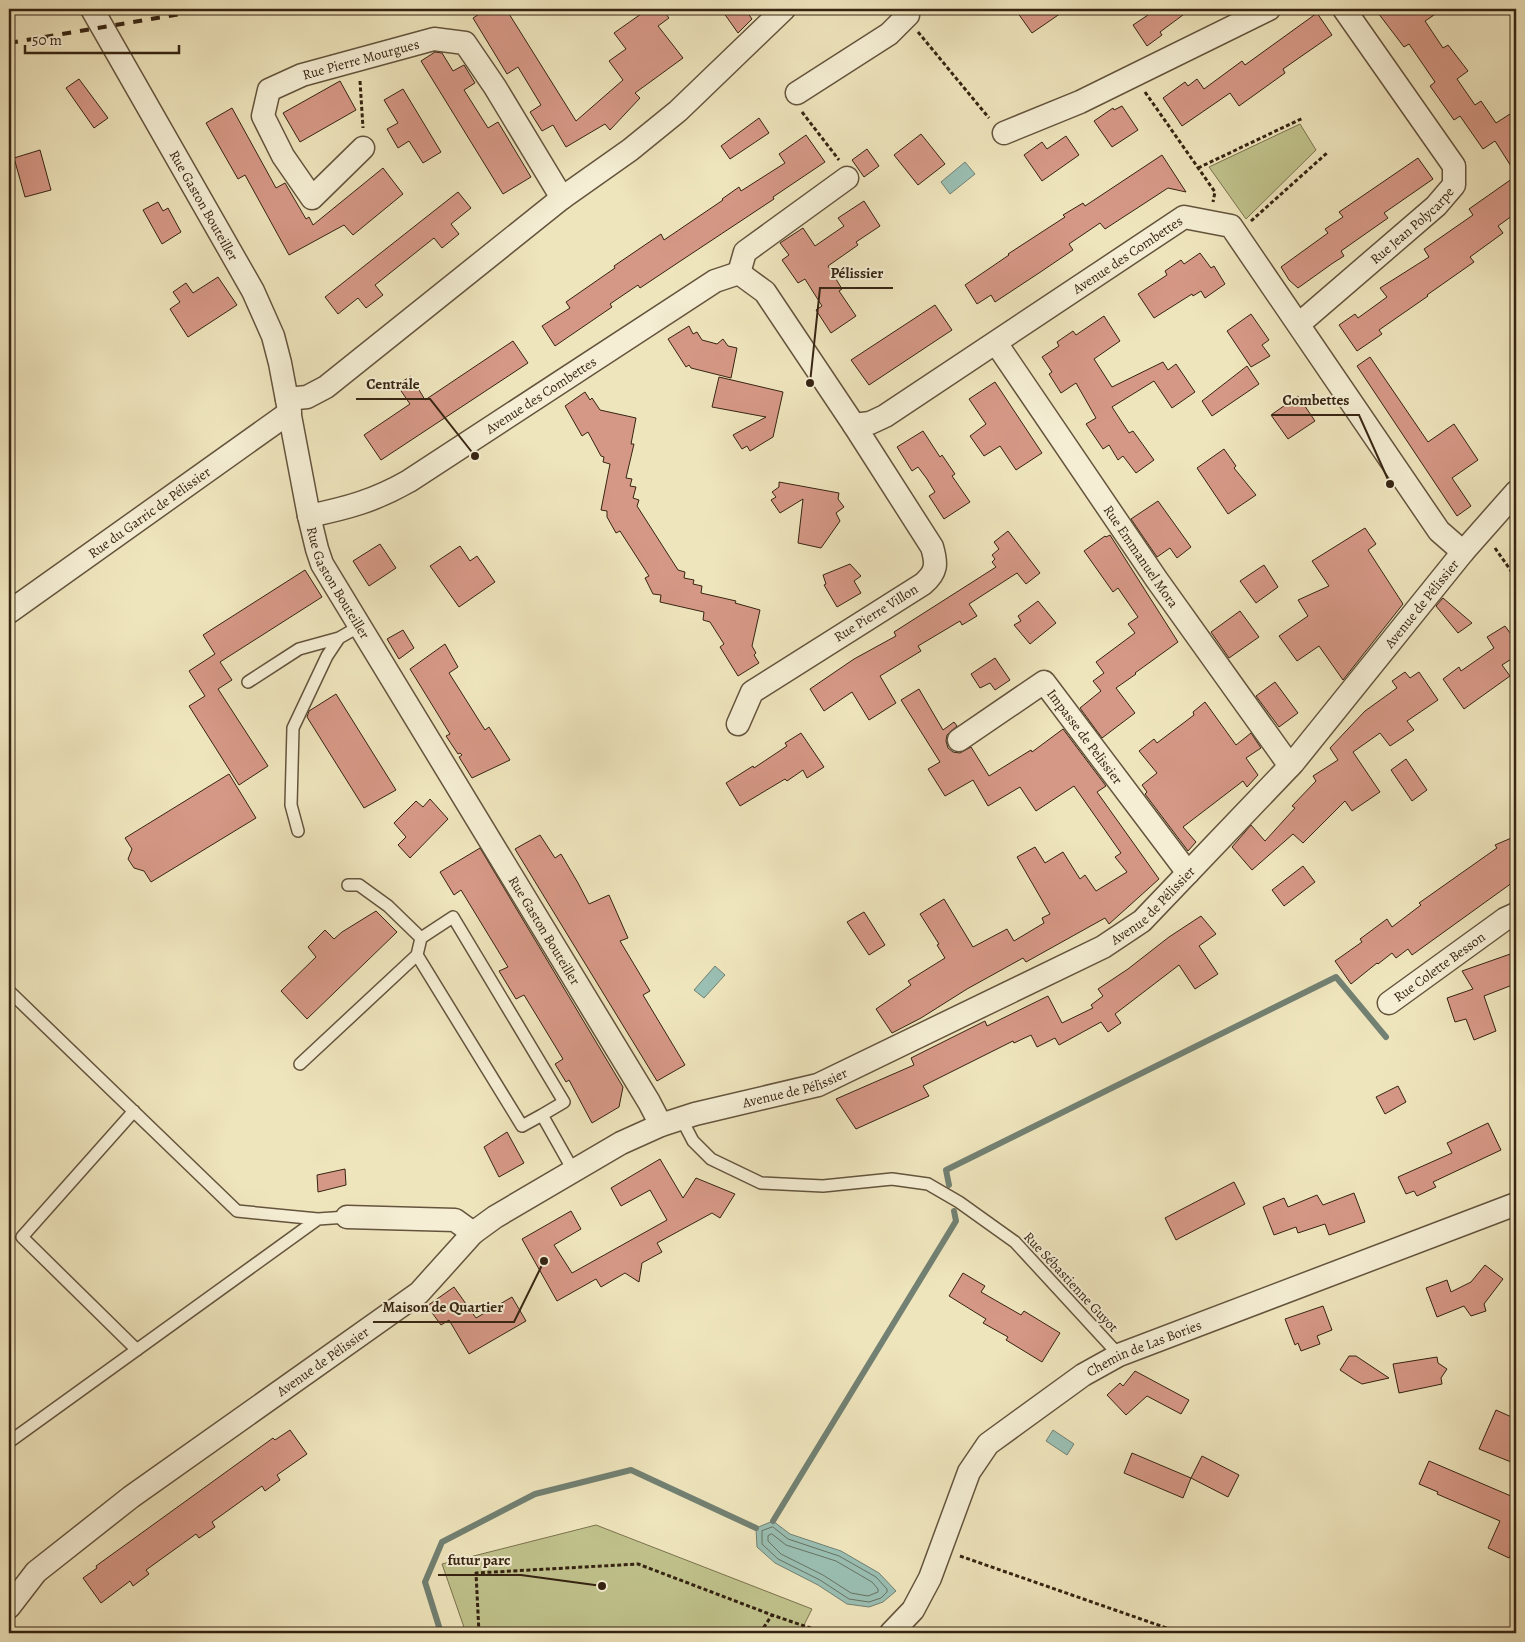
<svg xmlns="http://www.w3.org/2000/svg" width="1525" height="1642" font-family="Alegreya,serif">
  <rect width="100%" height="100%" fill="#efe5bd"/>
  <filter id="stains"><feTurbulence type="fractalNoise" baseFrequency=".004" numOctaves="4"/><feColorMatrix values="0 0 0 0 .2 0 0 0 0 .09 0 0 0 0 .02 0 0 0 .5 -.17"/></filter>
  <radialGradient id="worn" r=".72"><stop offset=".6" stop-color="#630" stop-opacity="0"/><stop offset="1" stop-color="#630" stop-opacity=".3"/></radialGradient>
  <!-- green -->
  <path fill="#c0c28c" stroke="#7b734f" d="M1300,124L1316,150L1246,219L1209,167Z
    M596,1525L812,1609L800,1633H466L442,1564Z"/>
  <!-- water -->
  <path fill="#9abfb3" stroke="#728173" d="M965,162L975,174L950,194L941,182Z
    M715,966L725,975L704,998L694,990Z
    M1053,1430L1074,1444L1067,1455L1046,1441Z
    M773,1521L790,1534L841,1551L879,1573L896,1591L883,1602L869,1607L847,1604L818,1585L775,1563L757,1547L756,1528Z"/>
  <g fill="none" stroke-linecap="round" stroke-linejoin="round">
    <!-- shore -->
    <path stroke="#687262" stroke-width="1" d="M773,1527L788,1539L839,1556L876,1577L887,1589V1592L881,1598L869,1602L849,1599L820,1580L778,1559L762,1544V1531Z
      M772,1534L786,1545L836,1561L872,1582L878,1589V1592L868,1596L851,1593L823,1575L781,1554L768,1541V1536Z"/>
    <!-- stream -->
    <path stroke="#728173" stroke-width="6" d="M949,1185L946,1170L1336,977L1386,1037
      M773,1521L956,1221L954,1211
      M441,1633L425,1582L442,1542L535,1494L631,1470L756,1528"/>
  </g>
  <!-- building -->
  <path fill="#d69886" stroke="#362412" d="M487,9H506L576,121L623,80L609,61L626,49L614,33L648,9H662L669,18L658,26L683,58L635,93L640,98L610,130L605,124L566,147L553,125L542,131L530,112L541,105L518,67L507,74L473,18Z
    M721,9H745L752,19L738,33Z
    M1015,9H1067L1032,33Z
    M1144,9H1191L1160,32L1162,35L1147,46L1133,25L1148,15Z
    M1375,9H1443L1425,21L1443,48L1448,45L1468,71L1457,79L1475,105L1481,101L1496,123L1510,114L1516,122V174L1495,141L1483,149L1460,116L1454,120L1430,86L1435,82L1409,44L1404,47Z
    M1317,13L1332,35L1283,69L1285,73L1239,106L1230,93L1182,126L1163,98L1185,82L1188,86L1197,79L1204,89L1242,61L1245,65Z
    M435,52L442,53L453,71L464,65L475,83L464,90L488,128L498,122L531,177L503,194L421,61Z
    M79,79L108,118L94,128L66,88Z
    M340,81L356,110L300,142L283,113Z
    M403,89L441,152L423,163L409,141L398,148L387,129L398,123L384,100Z
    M1122,106L1138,130L1112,147L1094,121L1113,108L1114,110Z
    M232,108L276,188L285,183L306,219L309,217L313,225L383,168L403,194L353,235L344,225L289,255L245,175L238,179L206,123Z
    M759,118L769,133L730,159L721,146Z
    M921,134L945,164L918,185L894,155Z
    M806,135L825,162L773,197L774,199L679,262L640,288L638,285L610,304L612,307L555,346L542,326L570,308L566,302L615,268L614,266L661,234L664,240L723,200L722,199L739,187L741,191L785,163L779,154Z
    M1066,136L1079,155L1042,181L1024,155L1042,142L1047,149Z
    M867,149L879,166L864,177L852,160Z
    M40,150L51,190L25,197L14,158Z
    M1162,155L1186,192L1168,188L1105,229L1100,223L1069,244L1073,250L1039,273L995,302L991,295L977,304L965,285L1009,255L1008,254L1065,217L1063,215L1083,203L1085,206Z
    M1418,158L1433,179L1384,213L1388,218L1341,251L1344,256L1333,263L1298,288L1289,280L1281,267L1328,233L1325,229L1343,217L1339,212Z
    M1516,176V213L1498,226L1503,233L1470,257L1474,262L1427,295L1428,296L1379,330L1382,334L1357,351L1339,325L1355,314L1358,318L1387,297L1380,288L1429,257L1424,249L1473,215L1469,209Z
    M458,192L471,208L451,224L459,234L442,248L434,238L375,285L383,295L366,308L358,298L338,314L325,297Z
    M864,201L880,226L856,242L858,245L828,266L842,289L839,291L856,316L831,333L816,310L822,306L805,279L798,283L782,260L789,255L780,243L803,228L815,246L844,226L838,218Z
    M158,202L163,211L168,208L181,232L162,244L143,210Z
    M1200,253L1211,268L1214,266L1225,284L1205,298L1201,291L1193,296L1192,294L1154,318L1138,294L1167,275L1165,271L1181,260L1184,264Z
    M218,277L237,305L188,337L170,309L180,302L173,292L186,283L193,293Z
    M935,305L952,330L869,385L851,360Z
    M1251,314L1269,340L1262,345L1270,356L1251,367L1227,331Z
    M1104,316L1120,341L1094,359L1112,387L1163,362L1168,370L1176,364L1195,392L1172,408L1154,381L1112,407L1129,433L1133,431L1154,460L1136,473L1123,456L1118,460L1109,445L1103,449L1086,424L1096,418L1076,383L1061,393L1049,374L1052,372L1042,357L1059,346L1057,342L1073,331L1076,335Z
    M689,326L693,334L697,332L702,340L717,344L723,339L728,346L737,348L731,378L691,368L689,365L686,367L668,339Z
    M513,341L528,363L381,460L364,435L410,404L397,385L411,376L425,400Z
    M1370,357L1428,442L1454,424L1478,460L1452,478L1471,506L1457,516L1357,366Z
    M1247,366L1259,384L1212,416L1202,401Z
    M719,377L783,392L773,437L750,451L747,446L742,449L733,435L766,417L712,407Z
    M995,382L1042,453L1016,470L1000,446L984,456L970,436L986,424L969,399Z
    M585,392L590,400L592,398L600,410L636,418L631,444H634L626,478L632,479L630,486L636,487L633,498L639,500L637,506L678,570L685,572L684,578L694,580L693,584L702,586L701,593L736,601L735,603L760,610L752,646L756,653L754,655L759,663L738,676L720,647L724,644L710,622L703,620L704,612L660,602L661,595L653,594L645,578L649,576L620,531L616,533L607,517V511L601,510L610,464L603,462L604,457L601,456L588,432L582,436L565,406Z
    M1298,396L1315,421L1288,439L1271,415Z
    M923,431L940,457L942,455L955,474L952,476L970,502L944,519L929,496L935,492L927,479L918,467L912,471L897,447Z
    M1224,449L1236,466L1234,468L1256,495L1228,514L1197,468Z
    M779,482L839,493L838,499L844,507L836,513L840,521L821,548L798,543L803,499L780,513L771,500L776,497L772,492L779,487Z
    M1158,501L1191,547L1177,558L1170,548L1157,557L1131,519Z
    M1365,528L1376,544L1368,550L1403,604L1343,680L1319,646L1297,661L1279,636L1308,616L1298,600L1329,586L1312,561Z
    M1008,531L1040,573L1026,584L1017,573L969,604L977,616L962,625L960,621L918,646L921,651L880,676L896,703L877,715L869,720L852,692L824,711L810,689L854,659L896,636L894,632L996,567L992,562L995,559L992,555L999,549L994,542Z
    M1110,535L1178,642L1135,673L1136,674L1116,688L1135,713L1102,738L1080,708L1101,691L1093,681L1104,673L1096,662L1135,633L1128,624L1138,617L1118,588L1113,592L1084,551L1105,536L1106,537Z
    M380,544L396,568L369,586L353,561Z
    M460,546L470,561L477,556L495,582L459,607L430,566Z
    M850,564L861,576L854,581L861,593L837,607L824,585L826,584L823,575Z
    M1264,565L1278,587L1256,603L1240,581Z
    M305,570L322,597L220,662L232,680L218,689L268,766L239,785L189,706L205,696L189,671L215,654L203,635Z
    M1443,598L1472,623L1458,633L1436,606Z
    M1038,601L1056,623L1030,644L1014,625L1021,621L1018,616Z
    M1240,611L1259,637L1229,658L1211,632Z
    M1505,626L1516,641V656L1502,665L1510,676L1464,709L1443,679L1459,667L1461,671L1494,648L1487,637Z
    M403,630L414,648L399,659L387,639Z
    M445,644L458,667L449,673L485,730L489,727L510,760L472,778L459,757L462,755L460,753L458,754L446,736L450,734L410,669Z
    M995,658L1010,680L995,690L990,683L980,688L971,674Z
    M1405,672L1410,678L1419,672L1438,700L1407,721L1414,730L1390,746L1380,733L1353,752L1380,792L1352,811L1345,801L1303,843L1293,834L1252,870L1232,847L1251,825L1265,841L1295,808L1292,806L1316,781L1313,776L1338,760L1330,748L1365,711L1397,688L1392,681Z
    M1275,682L1298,713L1279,727L1256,696Z
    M919,689L943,730L954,722L957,726L947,735L946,741L948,748L953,752L960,753L971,747L989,776L1031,750L1032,752L1063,729L1106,786L1097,792L1159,879L1109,924L1105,918L1026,962L1023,958L967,989L921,1018L892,1033L876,1009L911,985L908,981L945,958L937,945L939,944L920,914L944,899L973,947L1007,929L1014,941L1044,923L1042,918L1050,914L1017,857L1035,847L1045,863L1063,852L1080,879L1085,875L1096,891L1127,872L1115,857L1121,853L1074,786L1036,811L1020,787L988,806L973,780L945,796L928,769L940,762L901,700Z
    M336,694L396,790L364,808L307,717L309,711Z
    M1205,702L1236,745L1251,733L1261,748L1246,758L1258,775L1247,787L1243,781L1183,827L1196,842L1188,851L1145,794L1147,792L1142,785L1157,773L1139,751L1154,739L1157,743L1194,715L1193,712Z
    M801,733L824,767L807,778L803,770L787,781L785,779L740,806L726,783L753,766L754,768L787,746L785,743Z
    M1406,759L1427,790L1412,801L1391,770Z
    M229,774L256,818L151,882L144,871L134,868L128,859L132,849L125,838Z
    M430,799L448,819L410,858L398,845L406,837L394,823L416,801L423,807Z
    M540,835L555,858L561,854L578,883L589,904L609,895L628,938L620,941L650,991L643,995L685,1065L657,1081L515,849Z
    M1516,836V880L1412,955L1408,949L1396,958L1392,953L1378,964L1377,963L1351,984L1335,961L1362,942L1360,939L1387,919L1392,927L1421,905L1419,903L1497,848L1495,845Z
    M480,848L623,1087L619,1107L592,1123L569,1080L566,1082L555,1064L563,1059L524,995L516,999L499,971L508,967L461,890L454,895L440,872Z
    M1303,866L1315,882L1284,906L1272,890Z
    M376,911L397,932L307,1019L281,991L316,957L308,947L325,930L334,939L342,932Z
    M864,912L885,945L869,955L847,922Z
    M1201,916L1216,934L1199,946L1218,974L1195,989L1179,965L1115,1014L1121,1023L1108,1032L1101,1022L1059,1045L1055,1038L1037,1047L1031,1035L1014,1043L1013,1041L923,1086L929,1096L856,1129L836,1099L914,1065L911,1058L985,1021L987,1026L1048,996L1062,1023L1093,1008L1091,1005L1103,996L1098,989L1128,969L1169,937Z
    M1516,952V974L1512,975L1515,984L1484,996L1496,1031L1474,1040L1466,1019L1455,1022L1447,998L1473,989L1462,971Z
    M1398,1086L1406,1102L1385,1114L1376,1097Z
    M1488,1123L1501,1150L1433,1182L1436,1187L1417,1196L1414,1191L1406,1194L1398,1177L1452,1153L1447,1143Z
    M507,1132L524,1163L499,1177L484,1147Z
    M660,1159L683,1198L696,1178L735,1194L720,1218L712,1213L657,1243L662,1252L642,1263L639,1282L625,1273L601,1287L596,1279L557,1301L522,1239L571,1211L581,1229L554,1245L572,1273L667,1220L650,1190L621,1206L611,1188Z
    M345,1169L346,1185L318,1192L317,1175Z
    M1234,1182L1245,1204L1176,1240L1165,1218Z
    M1354,1193L1365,1222L1329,1235L1325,1224L1298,1233L1296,1227L1274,1235L1263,1207L1284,1198L1288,1207L1317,1195L1323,1205Z
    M1485,1265L1503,1279L1484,1304L1486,1311L1471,1316L1464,1306L1437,1317L1426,1288L1447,1280L1451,1292L1471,1282Z
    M963,1273L985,1286L981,1292L1021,1315L1024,1311L1060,1333L1042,1362L1006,1340L1008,1337L983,1323L986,1319L949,1296Z
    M454,1287L476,1318L512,1297L526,1321L469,1354L449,1320L441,1325L427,1306Z
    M1323,1306L1332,1330L1317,1336L1320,1344L1301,1351L1298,1343L1295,1345L1285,1319Z
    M1349,1356H1356L1389,1378L1362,1384L1355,1380L1340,1370Z
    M1437,1357L1438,1363L1447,1369L1441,1378L1442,1384L1399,1393L1393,1364Z
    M1135,1371L1189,1400L1181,1414L1147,1396L1126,1415L1107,1395L1120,1383L1123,1386Z
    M1496,1410L1516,1419V1464L1479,1449Z
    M290,1430L307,1454L277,1475L280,1480L265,1491L262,1486L212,1522L215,1527L199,1538L196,1534L146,1570L149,1574L133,1586L130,1581L101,1603L83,1578L97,1568L96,1566L273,1438L275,1440Z
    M1132,1453L1191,1478L1183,1498L1124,1473Z
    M1202,1456L1239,1475L1228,1497L1191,1478Z
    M1429,1461L1511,1496L1516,1486V1544L1509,1558L1488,1548L1500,1521L1437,1494L1438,1492L1419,1484Z"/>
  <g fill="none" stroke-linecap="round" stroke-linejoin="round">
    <defs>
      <path id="service" d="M248,682L299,649L339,638
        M298,831L291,805L293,728L327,656L339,638L360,626
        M348,885H359L388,906L421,938
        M9,991L237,1211L318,1219L347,1217
        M300,1064L417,955
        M134,1111L22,1237L137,1350
        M542,1115L522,1126L417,955L421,938L453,917L564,1102L542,1115L573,1170
        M681,1118L693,1141L711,1159L761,1183L823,1186L892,1179L928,1184L959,1202L1015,1242L1119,1355
        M9,1442L318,1219"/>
      <g id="minor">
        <path id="s1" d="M92,9L253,291L273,336L280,363L309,516L317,549L322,564L649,1102L661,1125"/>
        <path d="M797,93L889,34L908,15"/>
        <path d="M1004,133L1080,102L1269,9"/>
        <path id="s2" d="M363,148L312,198L283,156L263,116L269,90L302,75L434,39L465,43L495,87L562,198"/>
        <path d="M739,273L745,252L847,178"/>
        <path id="s3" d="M1299,324L1436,206L1454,185V166L1344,9"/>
        <path id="s4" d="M996,343L1157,580L1290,766"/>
        <path d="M287,399L307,397L326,387L562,198L630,150L678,111L784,9"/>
        <path id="s5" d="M854,425L870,423L885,416L1184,217L1231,226L1439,531L1463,552"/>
        <path id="s6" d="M309,516C347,508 374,501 409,481L715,281L739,273L765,292L854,425L932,547C937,564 937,572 923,584L752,692L738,724"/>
        <path id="s7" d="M9,612L290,412"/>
        <path id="s8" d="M959,740L1044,682L1188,873"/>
        <path id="s9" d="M1389,1003L1505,919L1516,914"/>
        <path d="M347,1217L455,1220L473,1233"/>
        <path id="s10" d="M9,1607L36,1572L131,1497L419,1293L473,1233L495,1217L621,1143L661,1125L695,1114L818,1085L1103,947L1142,921L1293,763L1463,552L1516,492"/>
        <path id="s11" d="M891,1633L913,1610L930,1578L969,1472L988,1444L1083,1375L1119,1355L1516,1204"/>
      </g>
    </defs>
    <!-- service casing -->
    <use href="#service" stroke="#64543d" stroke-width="14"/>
    <!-- minor casing -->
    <use href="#minor" stroke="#64543d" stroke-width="25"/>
    <!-- path -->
    <path stroke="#362412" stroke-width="3" stroke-dasharray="4 2.5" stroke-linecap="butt" d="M918,32L989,118
      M360,81L363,128
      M1145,92L1215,192L1213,202
      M802,112L839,160
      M1198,168L1303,118
      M1251,221L1327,153
      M1495,548L1516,578
      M960,1556L1181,1633
      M479,1633L476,1573L638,1564L772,1615L825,1633
      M760,1633L772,1615"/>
    <!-- service -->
    <use href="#service" stroke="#f5eed4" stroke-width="11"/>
    <!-- minor -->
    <use href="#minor" stroke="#f5eed4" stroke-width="22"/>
    <!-- rail -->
    <path stroke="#362412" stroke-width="4" stroke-dasharray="9 9" stroke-linecap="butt" d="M9,43L210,9"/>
  </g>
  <g text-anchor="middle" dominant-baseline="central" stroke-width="4" stroke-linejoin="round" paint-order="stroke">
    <!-- street labels -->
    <g font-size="14" fill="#362412" stroke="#f5eed4">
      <text stroke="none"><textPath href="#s2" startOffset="291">Rue Pierre Mourgues</textPath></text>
      <text stroke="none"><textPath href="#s1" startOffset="226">Rue Gaston Bouteiller</textPath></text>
      <text stroke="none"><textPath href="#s3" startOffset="150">Rue Jean Polycarpe</textPath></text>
      <text stroke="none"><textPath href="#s5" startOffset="324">Avenue des Combettes</textPath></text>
      <text stroke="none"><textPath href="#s6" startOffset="264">Avenue des Combettes</textPath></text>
      <text stroke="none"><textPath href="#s7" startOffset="172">Rue du Garric de Pélissier</textPath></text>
      <text stroke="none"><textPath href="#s4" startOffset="258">Rue Emmanuel Mora</textPath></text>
      <text stroke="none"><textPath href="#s1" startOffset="631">Rue Gaston Bouteiller</textPath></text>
      <text stroke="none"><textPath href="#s10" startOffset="1765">Avenue de Pélissier</textPath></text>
      <text transform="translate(876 613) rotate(-32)">Rue Pierre Villon</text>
      <text stroke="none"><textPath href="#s8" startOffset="171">Impasse de Pelissier</textPath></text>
      <text stroke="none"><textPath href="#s10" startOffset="1360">Avenue de Pélissier</textPath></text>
      <text stroke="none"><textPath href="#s1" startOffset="1036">Rue Gaston Bouteiller</textPath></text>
      <text stroke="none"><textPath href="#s9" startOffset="62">Rue Colette Besson</textPath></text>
      <text stroke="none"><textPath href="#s10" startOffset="955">Avenue de Pélissier</textPath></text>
      <text transform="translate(1071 1282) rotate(47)">Rue Sébastienne Guyot</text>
      <text stroke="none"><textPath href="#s11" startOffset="399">Chemin de Las Bories</textPath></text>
      <text stroke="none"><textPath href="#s10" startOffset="400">Avenue de Pélissier</textPath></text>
    </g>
  </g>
  <!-- callouts -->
  <path fill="none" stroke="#362412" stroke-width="2" d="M810 383L820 288H893M475 456L430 399H356M1390 484L1359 415H1272M544 1261L514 1322H373M602 1586L521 1575H438"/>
  <g fill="#362412" stroke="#f5eed4" stroke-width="2">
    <circle cx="810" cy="383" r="5"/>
    <circle cx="475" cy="456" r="5"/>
    <circle cx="1390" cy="484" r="5"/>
    <circle cx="544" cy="1261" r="5"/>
    <circle cx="602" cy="1586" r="5"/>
  </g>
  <g font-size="15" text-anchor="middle" font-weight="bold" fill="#362412" stroke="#f5eed4" stroke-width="4" stroke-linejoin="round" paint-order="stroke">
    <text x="857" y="278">Pélissier</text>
    <text x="393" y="389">Centrale</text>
    <text x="1316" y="405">Combettes</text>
    <text x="443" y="1312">Maison de Quartier</text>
    <text x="479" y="1565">futur parc</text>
  </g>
  <!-- margin -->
  <rect width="1525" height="1642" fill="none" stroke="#efe5bd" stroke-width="30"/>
  <rect x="10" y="10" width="1505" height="1622" fill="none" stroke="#362412" stroke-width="2.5"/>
  <rect x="15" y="15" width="1495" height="1612" fill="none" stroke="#362412"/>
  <!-- scale -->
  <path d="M25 45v8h154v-8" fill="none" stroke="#362412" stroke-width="2.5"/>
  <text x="32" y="45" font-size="15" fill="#362412" stroke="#f5eed4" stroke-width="4" paint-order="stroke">50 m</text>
  <rect width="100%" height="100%" filter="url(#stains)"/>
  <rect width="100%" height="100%" fill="url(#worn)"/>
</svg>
